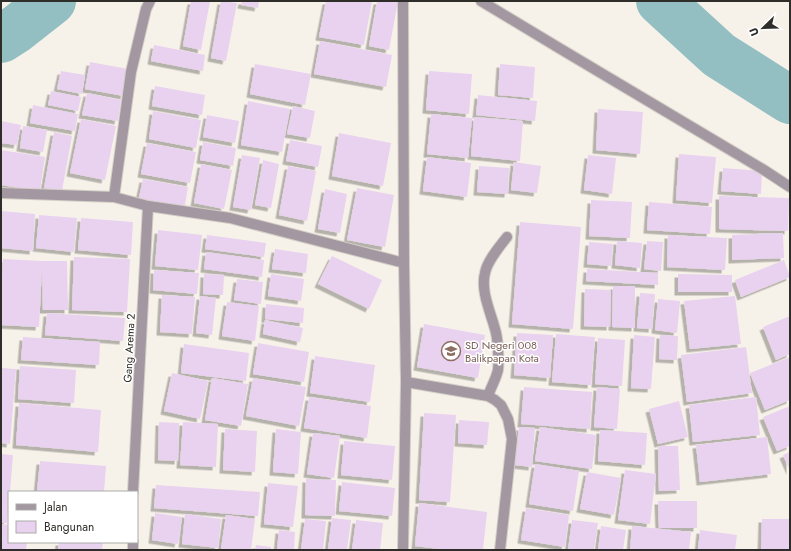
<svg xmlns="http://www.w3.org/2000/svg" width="791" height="551" font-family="Jost,sans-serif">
  <defs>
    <filter id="shadow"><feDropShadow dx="-3.5" dy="3.5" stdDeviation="0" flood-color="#0004"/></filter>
  </defs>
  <rect width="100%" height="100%" fill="#f7f2e9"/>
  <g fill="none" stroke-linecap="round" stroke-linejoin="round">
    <!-- river -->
    <path stroke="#93bec2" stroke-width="48" d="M660,1L719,55L790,100
      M1,39L15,30L52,1"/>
  </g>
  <!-- building -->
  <path fill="#e9d2ef" filter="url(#shadow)" d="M191,1H210L201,50L183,46Z
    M221,1L237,3L226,61L211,58Z
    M242,1H259L258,8L241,5Z
    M326,1H372L364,45L319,37Z
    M377,1H398L389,50L369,46Z
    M320,41L392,55L386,87L314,74Z
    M154,45L205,55L203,71L151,61Z
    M90,62L128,69L124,96L85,89Z
    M255,64L311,74L305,105L250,94Z
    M500,64L535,67L533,98L498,95Z
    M61,71L85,75L82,94L57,89Z
    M429,71L472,74L469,114L426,110Z
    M155,86L205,95L202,115L152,106Z
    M51,91L81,97L78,111L48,105Z
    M87,93L121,100L118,121L82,115Z
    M478,95L537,101L535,121L476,115Z
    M248,101L290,109L282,152L241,145Z
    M33,105L78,114L75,131L30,123Z
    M293,106L315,111L310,138L287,134Z
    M598,109L643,112L640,154L596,150Z
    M153,111L201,120L196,148L149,139Z
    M431,114L472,118L468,158L427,154Z
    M207,115L239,121L235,143L203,137Z
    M474,117L523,121L520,161L471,156Z
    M81,119L116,126L105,180L70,173Z
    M1,121L21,125L17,145L1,143Z
    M23,126L47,130L43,152L20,148Z
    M54,132L72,136L62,191L44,188Z
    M339,133L391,143L383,186L332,176Z
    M290,140L322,146L318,167L286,161Z
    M203,142L236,148L233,166L200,160Z
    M147,143L196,152L190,183L141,174Z
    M1,150L45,157L40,191L1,185Z
    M679,154L716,157L712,203L676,200Z
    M242,155L260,158L251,210L233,207Z
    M588,155L616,158L612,194L584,190Z
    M427,157L471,163L467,197L423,191Z
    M263,160L279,164L271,208L255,205Z
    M514,162L541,166L537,193L511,190Z
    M201,164L232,170L224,209L194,203Z
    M288,166L316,171L307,221L279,215Z
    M479,166L509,168L508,194L477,192Z
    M723,168L762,171L761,194L721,191Z
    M143,179L188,187L184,210L138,202Z
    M357,188L394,195L385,247L347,240Z
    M325,189L347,194L340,233L318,229Z
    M719,196L789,198L788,231L719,229Z
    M591,200L632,202L630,238L589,236Z
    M649,202L712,207L710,234L647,230Z
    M1,211L35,214L33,251L1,248Z
    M39,215L77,218L74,252L36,248Z
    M81,218L133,222L131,255L78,250Z
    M520,222L581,227L573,329L512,324Z
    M158,230L202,235L198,270L155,266Z
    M783,233L784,258L732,260V235Z
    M207,235L266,243L264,257L205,249Z
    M668,235L727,238L725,270L667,267Z
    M617,241L642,243L640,268L615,265Z
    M647,241L663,242L661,271L644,269Z
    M589,242L613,244L611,266L587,264Z
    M275,249L308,254L306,273L272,269Z
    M206,252L264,260L262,277L204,269Z
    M332,256L382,280L369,309L318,284Z
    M74,257L130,259L127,312L72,310Z
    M3,259L43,261H67L68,310H43L42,267L39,327L1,325V297Z
    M784,260L790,277L741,297L735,280Z
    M587,269L658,273V285L586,281Z
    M154,270L199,273L197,294L153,290Z
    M204,274L224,275L223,295L203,294Z
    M271,274L304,279L301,301L268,296Z
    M678,274L732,275V292H678Z
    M237,279L263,282L261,304L234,300Z
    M613,286H635V328L612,327Z
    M585,289L611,290L610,327L584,326Z
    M640,293L655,294L652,329L637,328Z
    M162,295L195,297L192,334L160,332Z
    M200,296L216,298L212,335L196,333Z
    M735,296L741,344L690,349L684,301Z
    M658,299L680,301L677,333L655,330Z
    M227,302L259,306L255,341L222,336Z
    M266,304L304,308L303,323L265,319Z
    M47,313L125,318L123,341L45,335Z
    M790,316V354L776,360L763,327Z
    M265,320L303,328L300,342L263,334Z
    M424,324L485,335L478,378L417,367Z
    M517,333L553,335L550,378L514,375Z
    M556,334L595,337L591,385L552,382Z
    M634,335L655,337L651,389L631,388Z
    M660,335L678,336L677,360L659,359Z
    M23,337L100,342L99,365L21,360Z
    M598,338L625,340L622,386L595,384Z
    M258,343L309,352L304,382L253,374Z
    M184,344L249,353L246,381L181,373Z
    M746,347L752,393L687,402L681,355Z
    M315,356L375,365L370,402L310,393Z
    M790,357V400L765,410L750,373Z
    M20,366L76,370L74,403L18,399Z
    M1,368L16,369L10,444L1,443Z
    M172,373L208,381L200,419L164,411Z
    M212,378L248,384L241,426L205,420Z
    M253,378L306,387L299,426L246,416Z
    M524,387L592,392L590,429L521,424Z
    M597,387L620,389L617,429L594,427Z
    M309,397L371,406L367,438L304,428Z
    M756,397L760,435L693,442L689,405Z
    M679,401L688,437L658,444L649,409Z
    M19,403L101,410L98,452L16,445Z
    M790,406V446L777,451L763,417Z
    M424,413L456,415L450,502L419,500Z
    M459,420L489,422L487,445L458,443Z
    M159,422L179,423L178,461L158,460Z
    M183,422L218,424L216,467L180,465Z
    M519,427L535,428L532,467L515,465Z
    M540,427L596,435L592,469L535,461Z
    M225,429L257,431L255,472L223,470Z
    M276,429L301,432L298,474L273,472Z
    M600,430L647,433L645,465L598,461Z
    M313,433L340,436L334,478L307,474Z
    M767,437L771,474L700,482L696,445Z
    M344,441L395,446L392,480L341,475Z
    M658,446H678L680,490L659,491Z
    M790,452V471L783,455Z
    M1,454L13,455L10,492H9L7,523H1Z
    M40,461L106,466L104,492H37Z
    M535,464L579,471L573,511L529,504Z
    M625,470L656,474L650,524L618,520Z
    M587,472L621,478L614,515L580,509Z
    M306,479L336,480L335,516L305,515Z
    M342,482L395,488L392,516L339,511Z
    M268,483L298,486L293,527L264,524Z
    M156,485L260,492L258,516L154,508Z
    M658,501H697V528H659Z
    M419,503L487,512L483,550H448L415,546Z
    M526,508L569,515L565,547L521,540Z
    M155,513L182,517L178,544L152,540Z
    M185,514L221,519L218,548L182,544Z
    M226,515L255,519L251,550H229L221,549Z
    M332,518L351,520L347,550H328Z
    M305,519L326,521L323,550H301Z
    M762,519H790V550H761Z
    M356,520L383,523L380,550H352Z
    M572,520L598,523L594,550H568Z
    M2,524L9,525V542H27L26,550H1Z
    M601,526L626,530L623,550H598Z
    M632,526L691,532L689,550H630Z
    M279,530L295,532L294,550H277Z
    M700,530L737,535L735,550H698Z
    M59,542H103L102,550H58Z
    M256,545L271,547V550H255Z"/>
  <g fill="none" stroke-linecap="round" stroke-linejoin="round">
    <defs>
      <path id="minor" d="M481,1L559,48L764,170L790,187
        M1,193L114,197L148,206L230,218L404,263
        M114,197L131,72L146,9L150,1
        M406,382L488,396L495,400L501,405L508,419L512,439L500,550
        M488,396C491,387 496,379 498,370C499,362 498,341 496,333C492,315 480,292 485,273C487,261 500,246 507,237
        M133,492L148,206
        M133,550V542
        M403,550L406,382L404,263L403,1"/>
    </defs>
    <!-- minor casing -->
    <use href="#minor" stroke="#d3cfc6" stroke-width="12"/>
    <!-- minor -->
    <use href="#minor" stroke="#a397a2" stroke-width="10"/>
  </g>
  <!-- icons -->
  <defs>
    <symbol id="school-ring" viewBox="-11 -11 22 22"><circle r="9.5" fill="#fff" stroke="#8d6e63" stroke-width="1.5"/><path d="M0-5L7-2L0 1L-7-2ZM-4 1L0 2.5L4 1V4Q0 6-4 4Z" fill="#8d6e63"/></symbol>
  </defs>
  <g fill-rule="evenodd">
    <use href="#school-ring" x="440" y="340" width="22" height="22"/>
  </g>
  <g text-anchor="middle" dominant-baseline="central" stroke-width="3" stroke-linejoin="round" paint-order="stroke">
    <!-- education labels -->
    <g font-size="11" fill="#785e54" stroke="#fff" text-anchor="start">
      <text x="465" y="345">SD Negeri 008<tspan x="465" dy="13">Balikpapan Kota</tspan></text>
    </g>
    <!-- street labels -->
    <g font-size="11" fill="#2e2d29" stroke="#fff">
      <text transform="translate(129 348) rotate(-87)">Gang Arema 2</text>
    </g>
  </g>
  <!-- border -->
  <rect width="791" height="551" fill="none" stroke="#2e2d29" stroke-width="4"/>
  <!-- legend -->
  <rect x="8" y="491" width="130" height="52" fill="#ffffff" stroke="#ababa9"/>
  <rect x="16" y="504" width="20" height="6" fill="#a397a2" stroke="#ababa9"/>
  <text x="44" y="511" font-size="12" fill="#2e2d29">Jalan</text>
  <rect x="16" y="521" width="20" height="12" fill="#e9d2ef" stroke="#ababa9"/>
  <text x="44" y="531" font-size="12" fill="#2e2d29">Bangunan</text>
  <!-- north arrow -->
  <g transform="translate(763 28) rotate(247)" stroke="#ffffff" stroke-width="3" paint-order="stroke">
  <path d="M0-3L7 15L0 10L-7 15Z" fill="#2e2d29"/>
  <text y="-6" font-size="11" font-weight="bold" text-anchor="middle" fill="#2e2d29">U</text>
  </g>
</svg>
